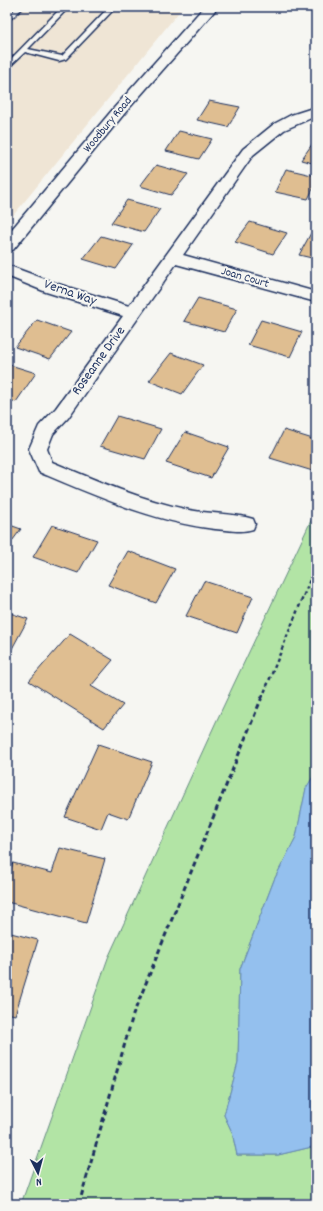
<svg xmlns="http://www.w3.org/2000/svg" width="323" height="1211" font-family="Dekko,sans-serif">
  <rect width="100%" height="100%" fill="#f6f6f2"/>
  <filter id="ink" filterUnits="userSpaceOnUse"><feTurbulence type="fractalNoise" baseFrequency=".025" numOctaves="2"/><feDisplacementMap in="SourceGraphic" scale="8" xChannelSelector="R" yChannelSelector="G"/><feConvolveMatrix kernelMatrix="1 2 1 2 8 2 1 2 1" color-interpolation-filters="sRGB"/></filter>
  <g filter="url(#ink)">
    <!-- built -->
    <path fill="#efe5d5" d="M7,7H183L7,223Z"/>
    <!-- green -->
    <path fill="#b2e4a5" stroke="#668a82" d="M316,510V772L306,789L296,837L274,880L240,969L238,1063L224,1115L232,1132L237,1155H278L316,1146V1204H21L108,958L216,722Z"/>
    <!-- water -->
    <path fill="#94c0ee" stroke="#6486b4" d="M316,772V1146L278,1155H237L232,1132L224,1115L238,1063L240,969L274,880L296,837L306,788Z"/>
    <!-- building -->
    <path fill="#dfbe91" stroke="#1b2f5e" d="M209,101L240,107L228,127L197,120Z
      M179,131L212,139L199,159L166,151Z
      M315,140L316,164L301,160Z
      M156,165L188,174L171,195L140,186Z
      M286,169L316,176V183L308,199L275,192Z
      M127,200L160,209L144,232L111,223Z
      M250,222L287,233L273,254L235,242Z
      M311,233L316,235V259L299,255Z
      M101,236L133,245L116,269L83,259Z
      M198,298L237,309L224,332L184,321Z
      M37,320L71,332L50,359L15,347Z
      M261,320L302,332L290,357L248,345Z
      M171,353L203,365L182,394L149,381Z
      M7,364L36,373L16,402L7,399Z
      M117,416L161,429L145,459L100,446Z
      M284,430L316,440V472L270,458Z
      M185,432L229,447L211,478L166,463Z
      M7,524L21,529L7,548Z
      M52,525L97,540L78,573L33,557Z
      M128,551L175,569L156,603L108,585Z
      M204,581L253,597L237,633L186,616Z
      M7,612L28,619L7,658Z
      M70,634L113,660L91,686L123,705L104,728L29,681Z
      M98,744L152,762L128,819L108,812L101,829L65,817Z
      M60,848L105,859L86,923L7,902V880L13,863L52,873Z
      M7,932L38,940L15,1015L7,1013Z"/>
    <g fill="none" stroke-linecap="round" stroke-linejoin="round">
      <defs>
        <path id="lane" d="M17,7H24L7,22V17Z
          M62,7H69L28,49L62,56L109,7H116L66,59L59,61L25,52L7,69V63Z"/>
        <path id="street" d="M316,107V116L284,130L253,155L183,255L316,292V302L176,264L68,418L53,434L47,449L52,462C97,481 142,500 189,510C209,514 234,513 253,519L255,524L253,529C244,532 235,531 225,530C161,525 98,497 39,472L29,449L39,426L56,408L123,316L46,292L7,276V265L58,284L129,306L243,149L274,124L291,115Z"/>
        <path id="secondary" d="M204,7H218L124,114L13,250L7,251V235L114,108Z"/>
      </defs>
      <!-- lane casing -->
      <use href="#lane" stroke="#1b2f5e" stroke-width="3"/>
      <!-- street casing -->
      <use href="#street" stroke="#1b2f5e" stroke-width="3"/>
      <!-- secondary casing -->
      <use href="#secondary" stroke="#1b2f5e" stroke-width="3"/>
      <!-- path-far1 -->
      <path stroke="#1b2f5e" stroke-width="2.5" stroke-dasharray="3.5 3" stroke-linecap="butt" d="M262,698L316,565"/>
      <!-- path -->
      <path stroke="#1b2f5e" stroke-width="3" stroke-dasharray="5 3.5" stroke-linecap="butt" d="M79,1204L133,1015L262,697"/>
      <!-- lane -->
      <use href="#lane" fill="#f6f6f2" fill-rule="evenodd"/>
      <!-- street -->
      <use href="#street" fill="#f6f6f2" fill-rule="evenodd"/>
      <!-- secondary -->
      <use href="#secondary" fill="#f6f6f2" fill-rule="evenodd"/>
    </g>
  </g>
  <g text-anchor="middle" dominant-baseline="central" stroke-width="4" stroke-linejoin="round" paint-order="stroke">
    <!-- far-street labels -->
    <g font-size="12" fill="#1b2f5e" stroke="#f6f6f2">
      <text transform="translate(108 125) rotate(-50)">Woodbury Road</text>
      <text transform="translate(245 278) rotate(16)">Joan Court</text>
    </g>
    <!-- street labels -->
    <g font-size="14" fill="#1b2f5e" stroke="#f6f6f2">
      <text transform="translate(70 293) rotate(19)">Verna Way</text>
      <text transform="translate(99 361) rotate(-54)">Roseanne Drive</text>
    </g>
  </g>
  <!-- margin -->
  <rect width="323" height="1211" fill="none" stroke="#f6f6f2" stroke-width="24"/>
  <rect x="12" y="12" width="299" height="1187" fill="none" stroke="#1b2f5e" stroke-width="1.5" filter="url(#ink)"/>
  <!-- north arrow -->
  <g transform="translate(38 1173) rotate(174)" stroke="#f6f6f2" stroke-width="3" paint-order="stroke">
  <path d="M0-3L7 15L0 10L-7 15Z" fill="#1b2f5e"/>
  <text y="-6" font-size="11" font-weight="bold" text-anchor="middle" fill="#1b2f5e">N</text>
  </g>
</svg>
